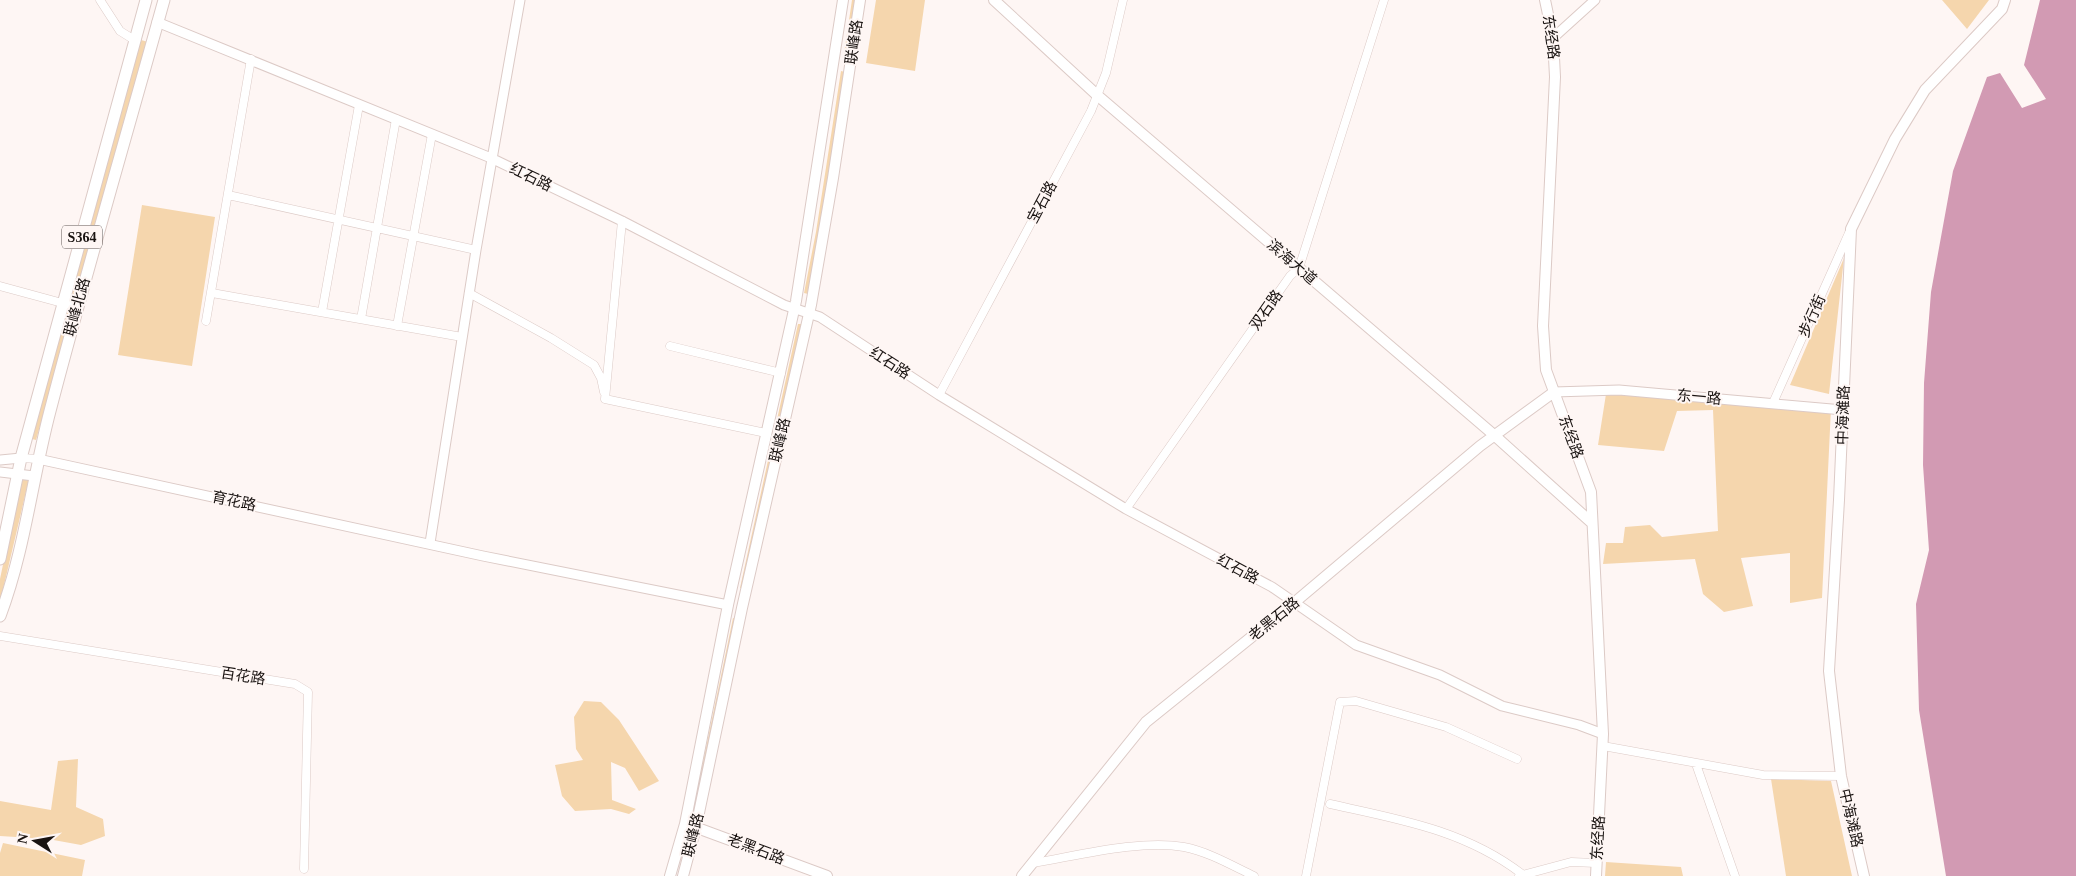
<svg xmlns="http://www.w3.org/2000/svg" width="2076" height="876" font-family="'Times New Roman','Noto Sans SC',serif">
  <rect width="100%" height="100%" fill="#fef6f4"/>
  <!-- green -->
  <path fill="#f5d6ad" d="M852,0H856L848,54H844Z
    M876,0H925L915,71L866,63Z
    M1942,0H1989L1967,29Z
    M141,40L148,42L76,299L69,297Z
    M841,71L845,72L820,232L808,294L804,293L816,232Z
    M142,205L215,217L192,366L118,355Z
    M1844,258L1829,394L1790,385Z
    M66,312L72,314L36,440L32,439Z
    M798,324H802L744,589L740,588Z
    M1606,394L1831,408L1822,598L1790,603V553L1741,558L1753,606L1724,612L1703,594L1695,559L1603,564L1606,543H1623L1625,527L1650,525L1662,537L1718,531L1713,410L1677,411L1664,451L1598,445Z
    M21,478L29,479L0,602V579Z
    M733,618L737,619L701,792L697,791Z
    M584,701L601,702L619,720L659,781L639,791L625,768L611,762L612,800L636,809L629,814L611,809L575,811L562,796L555,765L583,760L576,749L574,717Z
    M78,759L76,807L103,819L105,836L81,845L48,839L0,836V801L51,810L58,761Z
    M1771,779L1831,781L1852,876H1786Z
    M3,843L85,860L82,876H0V853Z
    M1606,862L1681,867L1683,876H1605Z"/>
  <!-- water -->
  <path fill="#d29ab3" d="M2040,0H2076V876H1946L1919,710L1916,604L1929,550L1923,465L1924,383L1931,292L1953,171L1987,77L2000,73L2022,108L2046,99L2024,65Z"/>
  <g fill="none" stroke-linecap="round" stroke-linejoin="round">
    <defs>
      <path id="minor" d="M100,0L120,31L136,41
        M228,195L476,250
        M622,221L605,399L766,433
        M0,286L77,307
        M212,293L462,337
        M469,293L551,338L594,365L601,378L604,392
        M322,312L359,105
        M361,319L396,119
        M206,321L251,59
        M397,326L432,134
        M670,346L781,373
        M939,395L1091,111L1106,73L1123,0
        M1773,403L1849,233
        M21,458L38,459
        M1126,509L1290,276L1299,268L1384,0
        M0,636L295,684L308,692L304,869
        M1603,746L1763,775L1841,776
        M1696,764L1735,876
        M1330,804C1398,819 1465,830 1522,874
        M1033,863C1076,856 1141,839 1184,847C1209,852 1231,865 1254,876
        M1306,876L1340,702L1356,701L1446,727L1517,759
        M1519,876L1571,862L1596,863"/>
      <path id="tertiary" d="M157,22L491,158L622,221L784,305L820,317L939,395L1126,509L1272,587L1356,645L1440,675L1502,706L1579,725L1603,734
        M1553,38L1595,0
        M1554,392L1619,390L1843,410
        M38,459L483,556L728,605
        M0,460L21,458
        M0,472L34,476
        M430,543L476,250L520,0"/>
      <path id="secondary" d="M994,0L1097,95L1494,435L1592,523
        M1545,0L1553,38L1555,77L1543,326L1546,370L1591,492L1603,734L1596,876
        M692,826L827,876
        M670,876L685,824L728,605L796,301L843,0
        M683,876L696,827L742,608L811,305L833,178L860,0
        M1022,876L1146,722L1295,602L1480,446L1554,392
        M1864,876L1841,776L1829,671L1839,500L1851,229L1895,139L1925,90L2002,9L2005,0"/>
      <path id="primary" d="M0,559L21,458L146,0
        M0,616C25,550 32,479 50,411C86,273 126,137 164,0"/>
    </defs>
    <!-- minor casing -->
    <use href="#minor" stroke="#dccac6" stroke-width="9"/>
    <!-- tertiary casing -->
    <use href="#tertiary" stroke="#dccac6" stroke-width="11"/>
    <!-- secondary casing -->
    <use href="#secondary" stroke="#dccac6" stroke-width="12"/>
    <!-- primary casing -->
    <use href="#primary" stroke="#dccac6" stroke-width="13"/>
    <!-- minor -->
    <use href="#minor" stroke="#fff" stroke-width="8"/>
    <!-- tertiary -->
    <use href="#tertiary" stroke="#fff" stroke-width="9"/>
    <!-- secondary -->
    <use href="#secondary" stroke="#fff" stroke-width="10"/>
    <!-- primary -->
    <use href="#primary" stroke="#fff" stroke-width="11"/>
  </g>
  <g text-anchor="middle" dominant-baseline="central" stroke-width="4" stroke-linejoin="round" paint-order="stroke">
    <!-- shield labels -->
    <rect fill="#fef6f4" stroke="#5e5755" stroke-width="1" x="62" y="225.5" width="40" height="23" rx="4"/>
    <g font-size="14" font-weight="bold" fill="#191311">
      <text x="82" y="237">S364</text>
    </g>
    <!-- street labels -->
    <g font-size="15" fill="#191311" stroke="#fef6f4">
      <text transform="translate(1551 37) rotate(82)">东经路</text>
      <text transform="translate(854 42) rotate(-82)">联峰路</text>
      <text transform="translate(531 177) rotate(26)">红石路</text>
      <text transform="translate(1042 202) rotate(-62)">宝石路</text>
      <text transform="translate(1292 262) rotate(41)">滨海大道</text>
      <text transform="translate(77 307) rotate(-75)">联峰北路</text>
      <text transform="translate(1266 310) rotate(-55)">双石路</text>
      <text transform="translate(1812 316) rotate(-66)">步行街</text>
      <text transform="translate(890 363) rotate(33)">红石路</text>
      <text transform="translate(1699 397) rotate(5)">东一路</text>
      <text transform="translate(1843 415) rotate(-88)">中海滩路</text>
      <text transform="translate(1571 437) rotate(70)">东经路</text>
      <text transform="translate(780 440) rotate(-77)">联峰路</text>
      <text transform="translate(234 501) rotate(12)">育花路</text>
      <text transform="translate(1238 569) rotate(28)">红石路</text>
      <text transform="translate(1274 619) rotate(-39)">老黑石路</text>
      <text transform="translate(243 676) rotate(9)">百花路</text>
      <text transform="translate(1851 818) rotate(77)">中海滩路</text>
      <text transform="translate(693 835) rotate(-76)">联峰路</text>
      <text transform="translate(1598 838) rotate(-87)">东经路</text>
      <text transform="translate(756 849) rotate(21)">老黑石路</text>
    </g>
  </g>
  <!-- north arrow -->
  <g transform="translate(35 841) rotate(281)" stroke="#fef6f4" stroke-width="4" paint-order="stroke">
  <path d="M0-4L9 19L0 12L-9 19Z" fill="#191311"/>
  <text y="-8" font-size="14" font-weight="bold" text-anchor="middle" fill="#191311">N</text>
  </g>
</svg>
